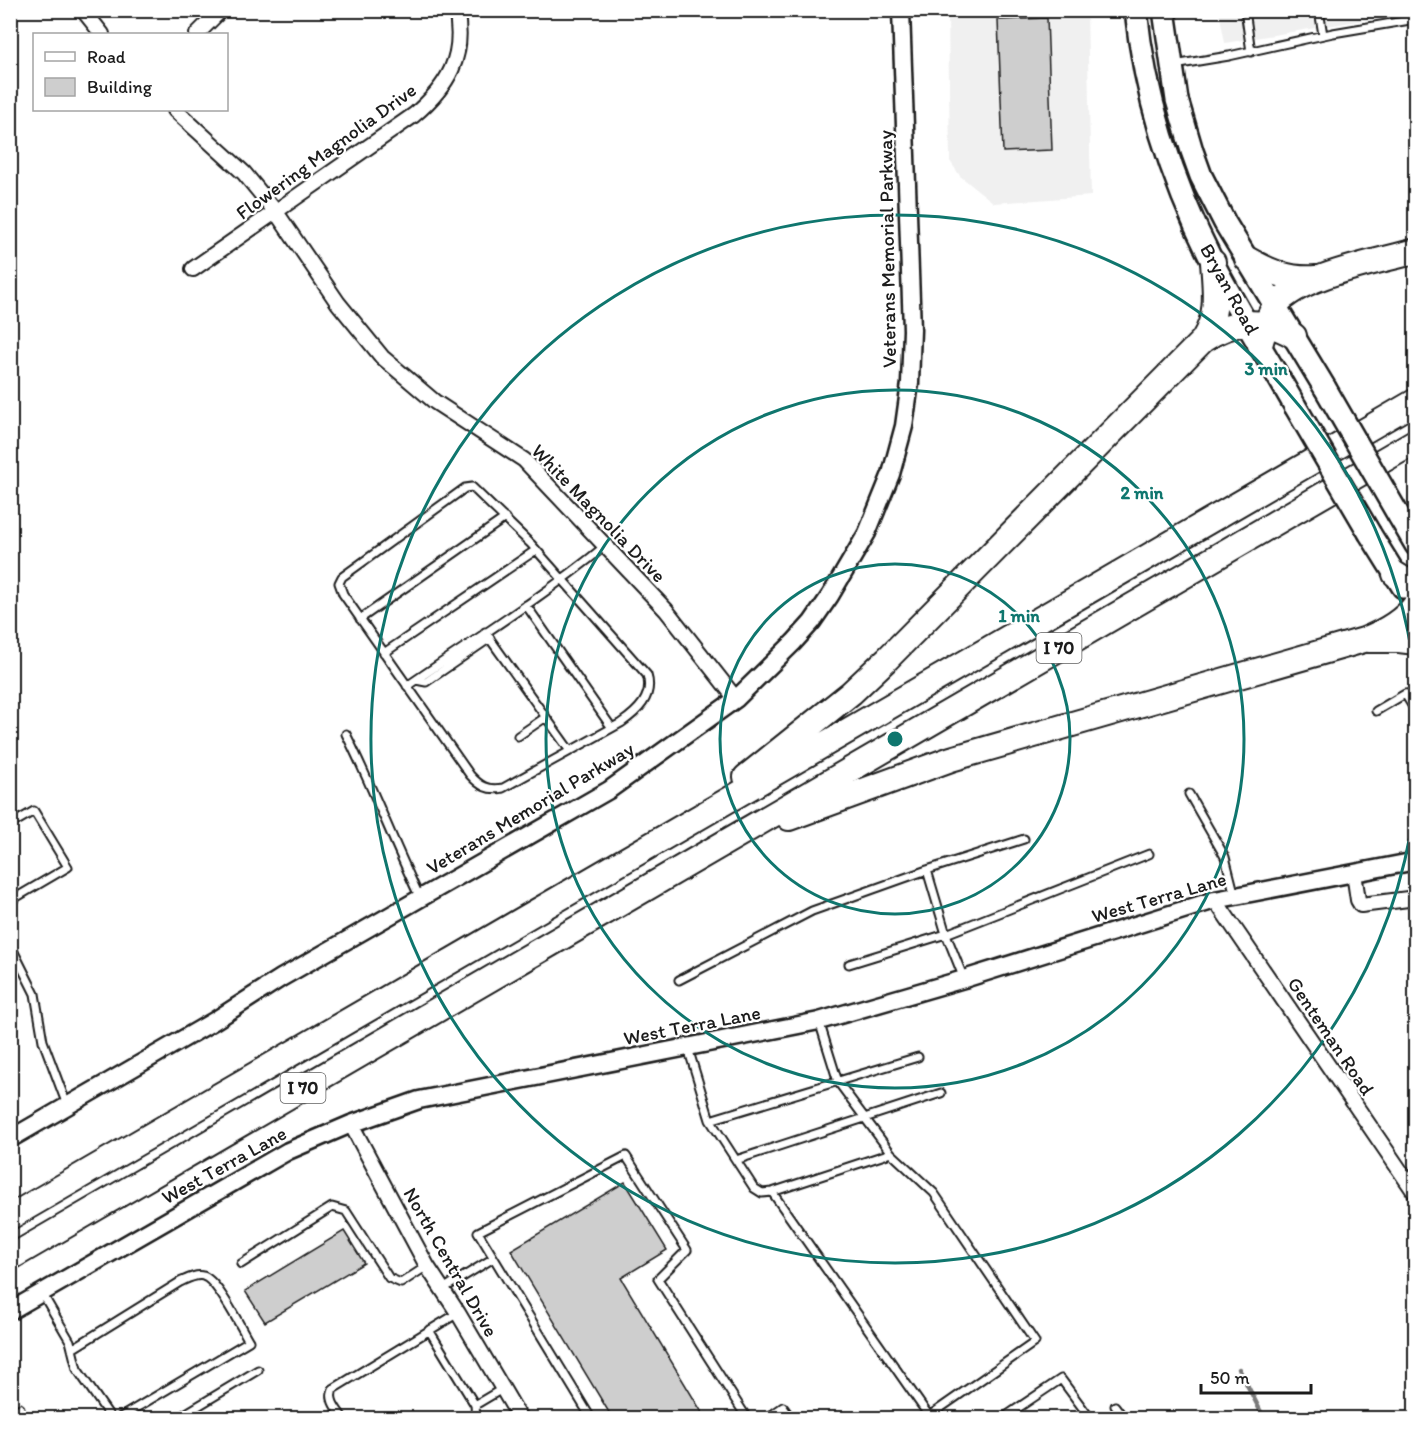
<svg xmlns="http://www.w3.org/2000/svg" width="1426" height="1429" font-family="Itim,sans-serif">
  <rect width="100%" height="100%" fill="#fff"/>
  <filter id="ink" filterUnits="userSpaceOnUse"><feTurbulence type="fractalNoise" baseFrequency=".0167" numOctaves="2"/><feDisplacementMap in="SourceGraphic" scale="12" xChannelSelector="R" yChannelSelector="G"/><feConvolveMatrix kernelMatrix="1 2 1 2 8 2 1 2 1" color-interpolation-filters="sRGB"/></filter>
  <g filter="url(#ink)">
    <!-- built -->
    <path fill="#f0f0f0" d="M1380,10L1381,17L1225,43L1219,11Z
      M948,11H1087L1091,196L994,203L960,176L950,161Z"/>
    <g fill="none" stroke-linecap="round" stroke-linejoin="round">
      <!-- stream -->
      <path stroke="#7a7a7a" stroke-width="4.5" d="M1239,1369L1264,1418"/>
    </g>
    <!-- building -->
    <path fill="#cecece" stroke="#1c1c1c" stroke-width="1.5" d="M1047,18L1052,150L1003,152L998,20Z
      M625,1182L667,1250L621,1278L706,1419H613L511,1250Z
      M344,1231L364,1263L265,1322L245,1291Z"/>
    <g fill="none" stroke-linecap="round" stroke-linejoin="round">
      <defs>
        <path id="service" d="M1245,10L1251,52
          M1319,10L1323,35
          M1174,65L1229,56L1333,33L1416,19
          M472,487L531,544L647,675C654,697 637,712 621,723L503,788C488,791 480,786 470,775L343,594L339,583L342,577L465,488Z
          M526,605L612,728
          M360,619L505,518
          M485,632L570,751
          M384,653L536,550
          M416,680L426,682L490,638
          M407,686C474,640 543,597 605,546
          M1405,694L1416,712
          M1376,711L1405,694L1416,693
          M346,734C373,788 394,844 420,898
          M518,736L546,717
          M1189,794L1225,857L1235,896
          M10,809L17,821
          M10,825L34,811L68,867L10,901
          M1024,839L927,870L946,934L1149,854
          M10,944L35,994L43,1041L67,1105
          M849,964L946,934L964,979
          M679,980L812,911L927,870
          M688,1048L710,1120L754,1188L762,1193L772,1192L891,1153L838,1082L819,1021
          M710,1120L918,1057
          M736,1160L941,1093
          M772,1192L929,1416L1035,1342L934,1193L891,1153
          M241,1264L332,1207L346,1211L389,1278L401,1283L427,1266
          M443,1289L492,1259
          M42,1293L70,1341L77,1369L111,1418
          M429,1330L475,1405L476,1418
          M72,1349L180,1282C187,1279 196,1274 203,1276C217,1279 241,1328 249,1341L119,1418
          M475,1405L502,1389
          M1115,1406L1124,1418
          M10,1414L20,1408
          M178,1418L258,1370
          M343,1418C337,1409 328,1400 333,1389L458,1313
          M591,1418L478,1232L626,1156L687,1250L658,1279L747,1418
          M767,1418L783,1407L791,1418
          M1003,1418L1061,1379L1090,1418"/>
        <path id="minor" d="M83,10L102,34
          M197,34L221,10
          M175,110L244,173L276,212L338,303L382,357L435,402L524,460L666,610L736,699
          M193,269L414,115C448,86 466,57 456,10
          M1354,873L1358,900L1361,905L1416,898
          M1215,900L1416,1194
          M351,1124L427,1266L458,1313L520,1418"/>
        <path id="tertiary" d="M10,1139L214,1021L281,978L609,790L736,699L794,642L812,622L830,596L867,533L891,474L904,426L910,383L912,330L901,10
          M10,1311L288,1151L351,1124L419,1100L819,1021L964,979L1215,900L1416,861"/>
        <path id="primary" d="M1136,10C1145,99 1173,184 1213,263C1238,312 1268,358 1295,406
          M1164,10L1177,100L1192,151L1201,176L1225,223L1325,388
          M1399,516L1416,545
          M1370,534L1403,587"/>
        <path id="motorway" d="M1247,259C1270,272 1289,280 1316,278
          M1203,340C1233,320 1263,317 1294,336
          M1260,345C1264,331 1267,318 1275,306C1299,275 1378,262 1416,251
          M1395,574L1416,587
          M1369,640H1399L1416,642
          M746,777L851,693L887,659L1203,340C1219,315 1215,291 1213,262
          M789,818L951,759L1364,640C1384,632 1403,622 1416,604
          M10,1217L1416,401
          M10,1258L1416,441"/>
      </defs>
      <!-- service casing -->
      <use href="#service" stroke="#1c1c1c" stroke-width="11"/>
      <!-- minor casing -->
      <use href="#minor" stroke="#1c1c1c" stroke-width="18"/>
      <!-- tertiary casing -->
      <use href="#tertiary" stroke="#1c1c1c" stroke-width="21"/>
      <!-- primary casing -->
      <use href="#primary" stroke="#1c1c1c" stroke-width="26"/>
      <!-- motorway casing -->
      <use href="#motorway" stroke="#1c1c1c" stroke-width="28"/>
      <!-- service -->
      <use href="#service" stroke="#fff" stroke-width="7"/>
      <!-- minor -->
      <use href="#minor" stroke="#fff" stroke-width="14"/>
      <!-- tertiary -->
      <use href="#tertiary" stroke="#fff" stroke-width="16"/>
      <!-- primary -->
      <use href="#primary" stroke="#fff" stroke-width="21"/>
      <!-- motorway -->
      <use href="#motorway" stroke="#fff" stroke-width="24"/>
      <defs>
        <path id="primary-bridge" d="M1325,388L1399,516
          M1295,406L1370,534"/>
      </defs>
      <!-- primary-bridge casing -->
      <use href="#primary-bridge" stroke="#1c1c1c" stroke-width="26" stroke-linecap="butt"/>
      <!-- primary-bridge -->
      <use href="#primary-bridge" stroke="#fff" stroke-width="21"/>
    </g>
  </g>
  <!-- distance rings -->
  <g fill="none" stroke="#0f766e" stroke-width="3">
    <circle cx="895" cy="739" r="175"/>
    <circle cx="895" cy="739" r="349"/>
    <path d="M1415 803A524 524 0 1 1 1415 675"/>
  </g>
  <g text-anchor="middle" dominant-baseline="central" stroke-width="4.5" stroke-linejoin="round" paint-order="stroke">
    <!-- shield labels -->
    <g fill="#fff" stroke="#606060" stroke-width="1.5">
      <rect x="1036.5" y="633" width="45" height="30" rx="4.5"/>
      <rect x="280.5" y="1073" width="45" height="30" rx="4.5"/>
    </g>
    <g font-size="18" font-weight="bold" fill="#1c1c1c">
      <text x="1059" y="648">I 70</text>
      <text x="303" y="1088">I 70</text>
    </g>
    <!-- street labels -->
    <g font-size="20" fill="#1c1c1c" stroke="#fff">
      <text transform="translate(326 151) rotate(-36)">Flowering Magnolia Drive</text>
      <text transform="translate(887 249) rotate(-91)">Veterans Memorial Parkway</text>
      <text transform="translate(1230 289) rotate(61)">Bryan Road</text>
      <text transform="translate(599 513) rotate(46)">White Magnolia Drive</text>
      <text transform="translate(530 808) rotate(-31)">Veterans Memorial Parkway</text>
      <text transform="translate(1159 897) rotate(-16)">West Terra Lane</text>
      <text transform="translate(692 1025) rotate(-11)">West Terra Lane</text>
      <text transform="translate(1331 1036) rotate(56)">Genteman Road</text>
      <text transform="translate(224 1165) rotate(-29)">West Terra Lane</text>
      <text transform="translate(451 1262) rotate(60)">North Central Drive</text>
    </g>
  </g>
  <circle cx="895" cy="739" r="9" fill="#0f766e" stroke="#fff" stroke-width="3"/>
  <g font-size="18" text-anchor="middle" font-weight="bold" fill="#0f766e" stroke="#fff" stroke-width="4.5" stroke-linejoin="round" paint-order="stroke">
    <text x="1266" y="375">3 min</text>
    <text x="1142" y="499">2 min</text>
    <text x="1019" y="622">1 min</text>
  </g>
  <!-- margin -->
  <rect width="1426" height="1429" fill="none" stroke="#fff" stroke-width="36"/>
  <rect x="18" y="18" width="1390" height="1393" fill="none" stroke="#1c1c1c" stroke-width="2" filter="url(#ink)"/>
  <!-- legend -->
  <rect x="33" y="33" width="195" height="78" fill="#ffffff" stroke="#a4a4a4" stroke-width="1.5"/>
  <rect x="45" y="52" width="30" height="9" fill="#ffffff" stroke="#a4a4a4" stroke-width="1.5"/>
  <text x="87" y="63" font-size="18" fill="#1c1c1c">Road</text>
  <rect x="45" y="78" width="30" height="18" fill="#cecece" stroke="#a4a4a4" stroke-width="1.5"/>
  <text x="87" y="93" font-size="18" fill="#1c1c1c">Building</text>
  <!-- scale -->
  <path d="M1201 1384v9h110v-9" fill="none" stroke="#1c1c1c" stroke-width="3"/>
  <text x="1210" y="1384" font-size="18" fill="#1c1c1c" stroke="#ffffff" stroke-width="4.5" paint-order="stroke">50 m</text>
</svg>
